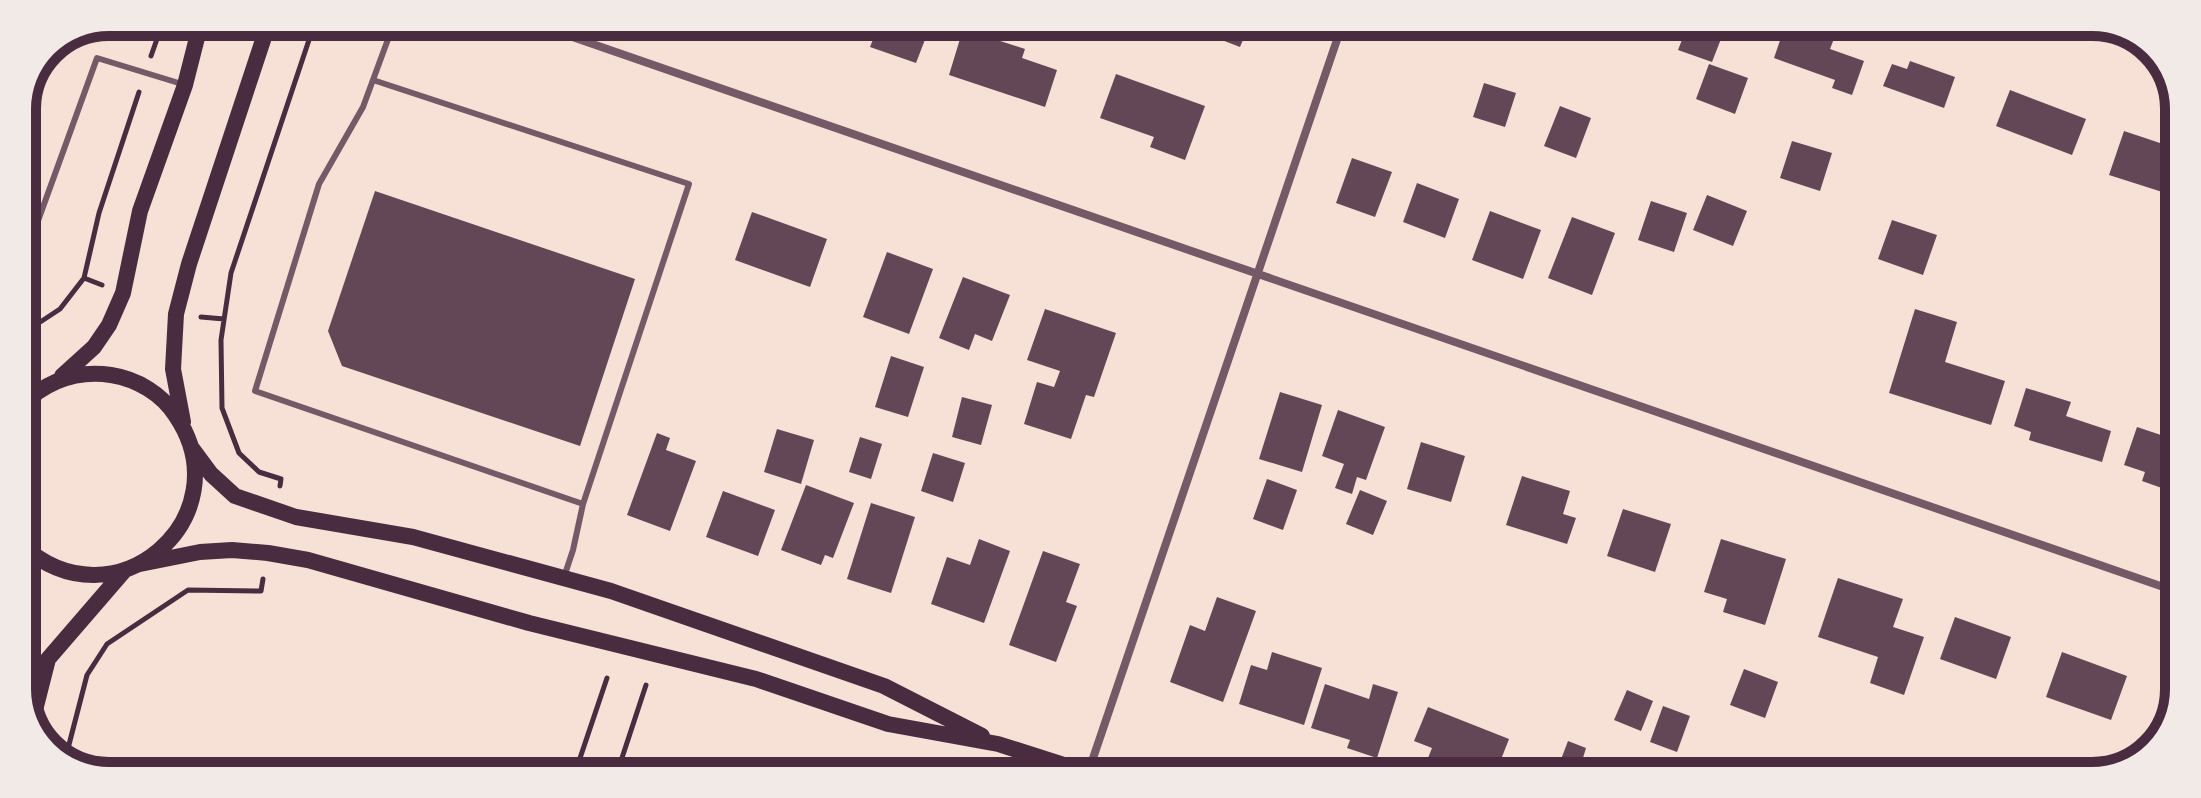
<svg xmlns="http://www.w3.org/2000/svg" width="2201" height="798" font-family="Roboto,sans-serif">
  <rect width="100%" height="100%" fill="#f7e1d7"/>
  <!-- building -->
  <path fill="#644757" d="M879,24H931L916,63L870,47Z
    M1180,24H1192L1249,25L1240,47Z
    M1670,26H1726L1712,62L1678,50L1685,32Z
    M1785,26H1820L1818,30L1835,36L1830,49L1864,61L1852,95L1832,88L1835,80L1774,58Z
    M963,29L1025,49L1022,58L1057,70L1045,107L949,75Z
    M1910,61L1955,77L1944,108L1883,86L1892,64L1907,69Z
    M1709,64L1748,78L1735,114L1696,99Z
    M1116,74L1205,106L1185,160L1150,147L1154,137L1100,118Z
    M1484,83L1516,93L1505,127L1473,117Z
    M2010,90L2086,119L2072,155L1996,126Z
    M1560,106L1591,118L1576,158L1544,146Z
    M2124,131L2178,149V197L2109,175Z
    M1792,141L1832,153L1820,191L1780,178Z
    M1352,158L1392,172L1375,217L1336,203Z
    M1417,183L1459,199L1445,238L1403,222Z
    M375,191L635,279L580,446L342,366L328,331Z
    M1707,195L1747,211L1733,246L1693,230Z
    M1651,201L1687,213L1674,252L1638,240Z
    M1490,211L1541,230L1523,279L1472,260Z
    M752,212L827,239L810,287L735,260Z
    M1572,217L1615,233L1592,295L1548,278Z
    M1892,220L1937,235L1923,275L1878,259Z
    M887,252L933,269L909,334L863,317Z
    M963,277L1010,295L992,341L975,334L969,350L939,338Z
    M1045,309L1116,333L1094,397L1086,395L1071,439L1024,424L1037,382L1054,387L1060,371L1027,360Z
    M1915,309L1957,322L1945,362L2005,381L1991,425L1889,393Z
    M891,356L924,367L908,417L875,407Z
    M2026,388L2071,402L2066,416L2111,431L2102,462L2029,440L2031,432L2014,426Z
    M1280,392L1322,405L1302,472L1259,459Z
    M962,397L992,405L981,445L952,437Z
    M1338,410L1385,427L1366,480L1357,477L1352,494L1335,488L1344,464L1322,456Z
    M2137,427L2176,440V493L2142,481L2145,472L2124,465Z
    M777,429L814,440L801,484L764,472Z
    M657,433L670,438L666,450L696,461L670,531L627,515Z
    M860,437L882,444L871,479L849,472Z
    M1421,442L1465,456L1451,502L1407,489Z
    M933,453L965,463L953,502L921,491Z
    M1522,476L1570,491L1563,514L1576,518L1567,544L1506,525Z
    M1267,479L1297,490L1283,530L1253,519Z
    M806,485L854,503L833,558L825,555L821,565L781,550Z
    M1360,490L1387,501L1373,535L1346,524Z
    M723,491L775,510L758,556L706,537Z
    M871,503L915,517L891,593L847,579Z
    M1623,509L1671,524L1655,572L1607,556Z
    M979,539L1010,551L984,623L931,604L947,557L970,565Z
    M1721,539L1786,559L1765,625L1723,612L1727,599L1704,592Z
    M1043,551L1080,564L1066,602L1077,606L1056,662L1009,645Z
    M1838,578L1903,599L1893,627L1924,637L1904,695L1870,683L1878,657L1818,637Z
    M1217,597L1256,611L1223,702L1170,682L1190,625L1205,631Z
    M1955,617L2011,637L1996,679L1940,659Z
    M1272,652L1322,668L1304,725L1239,704L1251,665L1267,670Z
    M2062,652L2127,676L2111,720L2046,697Z
    M1744,669L1778,682L1765,718L1730,705Z
    M1325,684L1369,699L1373,684L1398,692L1377,758L1347,748L1350,740L1311,728Z
    M1627,690L1653,701L1641,731L1614,720Z
    M1663,706L1690,716L1677,752L1650,742Z
    M1428,707L1509,739L1495,775H1441L1424,768L1432,748L1414,741Z
    M1568,741L1586,748L1583,758L1605,766L1601,775H1555Z"/>
  <g fill="none" stroke-linecap="round" stroke-linejoin="round">
    <!-- path -->
    <path stroke="#4a2c40" stroke-width="5" d="M151,56L163,22
      M84,278L102,285
      M201,317L224,319
      M22,334L60,309L84,278L99,213L139,92
      M280,486L281,479L259,472L239,453L222,408L221,340L231,273L315,22
      M65,760L87,675L107,644L188,590L261,591L263,579
      M575,773L607,678
      M617,773L646,685"/>
    <!-- service -->
    <path stroke="#755966" stroke-width="6" d="M373,80L689,184L583,504L255,391L319,184L363,107L394,23
      M22,265L97,58L182,84
      M564,577L573,550L583,504"/>
    <!-- minor -->
    <path stroke="#755966" stroke-width="8" d="M532,23L2175,591
      M1088,773L1342,25"/>
    <!-- secondary -->
    <path stroke="#4a2c40" stroke-width="16" d="M62,376L94,347L109,325L123,293L140,211L185,85L201,22
      M22,405C47,381 77,370 111,375C137,379 162,394 176,416C244,517 114,630 22,545
      M183,422L173,369L176,314L189,264L269,22
      M191,447L211,474L235,496L296,517L413,537L611,591L884,686L982,736
      M140,564L200,552L232,550L268,553L308,560L529,623L756,679L888,724L998,744L1092,774
      M32,722L48,659L124,571"/>
  </g>
  <!-- crop -->
  <path d="M0 0H2201V798H0ZM109 36H2092A73 73 0 0 1 2165 109V689A73 73 0 0 1 2092 762H109A73 73 0 0 1 36 689V109A73 73 0 0 1 109 36Z" fill="#f1eae7" fill-rule="evenodd"/>
  <path fill="none" stroke="#4a2c40" stroke-width="10" d="M109 36H2092A73 73 0 0 1 2165 109V689A73 73 0 0 1 2092 762H109A73 73 0 0 1 36 689V109A73 73 0 0 1 109 36Z"/>
</svg>
